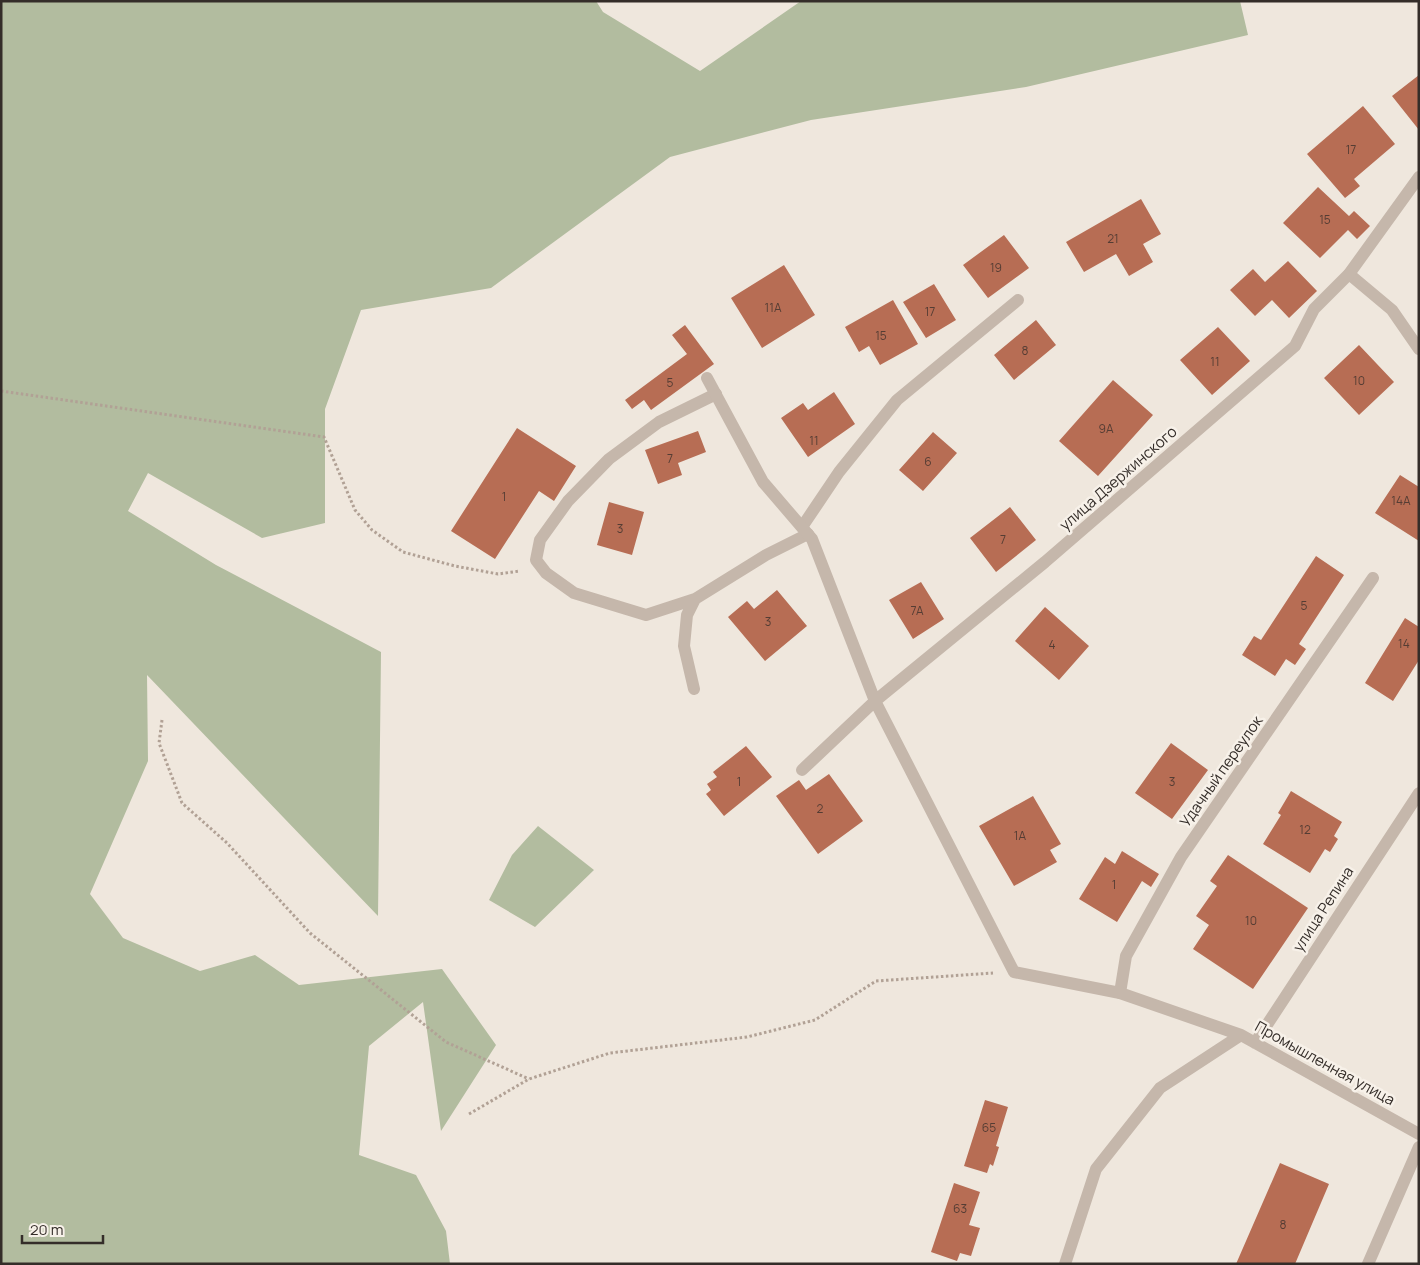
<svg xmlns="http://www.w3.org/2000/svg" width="1420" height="1265" font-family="Manrope,sans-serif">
  <rect width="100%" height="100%" fill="#efe7dd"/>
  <!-- green -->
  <path fill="#b2bc9f" d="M1,1H596L603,12L700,71L801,1H1240L1248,35L1026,87L811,120L670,157L491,288L361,310L325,409V523L262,538L148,473L128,511L216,565L381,652L378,916L147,675L148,761L90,894L123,938L200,971L255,955L299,985L442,969L496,1045L441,1131L423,1002L369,1046L359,1155L416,1175L446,1231L450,1264H1Z
    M538,826L594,870L535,927L489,900L512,855Z"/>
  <!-- building -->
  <path fill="#b76d54" d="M1419,75V130L1392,96Z
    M1363,106L1395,144L1354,179L1360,186L1345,198L1307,154Z
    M1318,187L1349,216L1354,211L1370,226L1357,239L1348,230L1320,258L1283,223Z
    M1141,199L1161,234L1143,244L1153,262L1129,276L1116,254L1084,272L1066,242Z
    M1004,235L1029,268L988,298L963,265Z
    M1288,261L1317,291L1289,318L1272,300L1255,316L1230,290L1253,269L1265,282Z
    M784,265L815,315L762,348L731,298Z
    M934,284L956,320L926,338L903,302Z
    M893,300L918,344L880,365L869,346L859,352L845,327Z
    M1036,320L1056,345L1014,380L994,355Z
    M685,325L714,364L651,410L644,400L632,409L625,400L687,354L672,335Z
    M1218,327L1250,361L1212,395L1180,360Z
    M1359,345L1394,382L1359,415L1324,378Z
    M1113,380L1153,415L1098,476L1059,441Z
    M834,392L855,424L808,457L781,418L803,403L808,410Z
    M517,428L576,466L554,501L539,491L495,559L451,531Z
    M698,431L706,452L678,463L682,475L658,484L645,450Z
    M933,432L957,453L923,491L899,470Z
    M1400,475L1419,487V541L1375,513Z
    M609,502L644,512L632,555L597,545Z
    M1010,507L1036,540L996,572L970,538Z
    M1316,556L1344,575L1299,644L1306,649L1295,665L1286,659L1275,676L1242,655L1254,636L1261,640Z
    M921,582L944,619L913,639L889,600Z
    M777,590L807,626L765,661L728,617L747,601L754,609Z
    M1045,607L1089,646L1059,680L1015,641Z
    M1405,618L1419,627V660L1393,701L1365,683Z
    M1171,743L1208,770L1172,819L1135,793Z
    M746,746L772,777L724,816L706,794L711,790L707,784L717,777L713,772Z
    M829,774L863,821L818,854L776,796L799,780L806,790Z
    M1291,791L1342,822L1334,836L1338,839L1330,852L1325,849L1310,873L1263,844L1281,815L1278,813Z
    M1033,796L1061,844L1050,850L1057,862L1014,886L979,826Z
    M1122,851L1159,874L1151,887L1142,881L1117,922L1079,899L1105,857L1115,864Z
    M1228,855L1308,908L1253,989L1193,949L1209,925L1196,916L1217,886L1210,881Z
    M985,1100L1008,1107L996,1146L999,1147L993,1166L990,1164L987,1173L964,1166Z
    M1280,1163L1329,1184L1295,1264H1236Z
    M954,1183L980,1192L969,1225L980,1228L971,1256L960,1253L957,1261L931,1252Z"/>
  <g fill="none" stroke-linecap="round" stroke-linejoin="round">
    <!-- path -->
    <path stroke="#b1a195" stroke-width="3" stroke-dasharray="2.5 2.5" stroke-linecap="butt" d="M1,391L324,437L355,510L372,530L403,552L455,566L498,574L520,571
      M162,720L159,743L182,803L227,843L310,933L446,1042L529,1079
      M469,1114L529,1079L610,1053L747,1037L815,1020L876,981L993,973"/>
    <!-- service -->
    <path stroke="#c5b7ab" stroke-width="12" d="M1349,274L1392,310L1419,349
      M802,527L839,472L897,400L1018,300
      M695,599L646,615L574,593L546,573L536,560L540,540L568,501L609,459L659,422L716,394
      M694,689L684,646L687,615L695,599L766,555L808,534
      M1120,993L1126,956L1181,857L1373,578"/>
    <!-- minor -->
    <path stroke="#c5b7ab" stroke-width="12" d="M707,378L763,482L812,539L875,701L1014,972L1120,993L1241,1035L1419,1134
      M802,770L875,701L1045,562L1295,346L1314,309L1349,274L1419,177
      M1255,1043L1419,793
      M1065,1264L1096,1169L1160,1088L1241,1035
      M1368,1264L1419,1147"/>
  </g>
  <g text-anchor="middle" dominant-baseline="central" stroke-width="5" stroke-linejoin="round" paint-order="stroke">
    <!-- number labels -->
    <g font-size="12" fill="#553d34">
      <text x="1351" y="149">17</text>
      <text x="1325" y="219">15</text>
      <text x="1113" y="238">21</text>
      <text x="996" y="267">19</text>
      <text x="773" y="307">11А</text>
      <text x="930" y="311">17</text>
      <text x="881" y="335">15</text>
      <text x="1025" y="350">8</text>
      <text x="1215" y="361">11</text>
      <text x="1359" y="380">10</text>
      <text x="670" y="382">5</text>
      <text x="1106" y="428">9А</text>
      <text x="814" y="440">11</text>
      <text x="670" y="458">7</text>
      <text x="928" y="461">6</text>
      <text x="504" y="496">1</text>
      <text x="1401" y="500">14А</text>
      <text x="620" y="528">3</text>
      <text x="1003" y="539">7</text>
      <text x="1304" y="605">5</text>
      <text x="917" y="610">7А</text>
      <text x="768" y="621">3</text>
      <text x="1404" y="643">14</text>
      <text x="1052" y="644">4</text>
      <text x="739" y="781">1</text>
      <text x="1172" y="781">3</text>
      <text x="820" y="808">2</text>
      <text x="1305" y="829">12</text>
      <text x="1020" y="835">1А</text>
      <text x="1114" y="884">1</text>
      <text x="1251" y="920">10</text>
      <text x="989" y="1127">65</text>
      <text x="960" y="1208">63</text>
      <text x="1283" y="1224">8</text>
    </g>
    <!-- street labels -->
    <g font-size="15" fill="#342d29" stroke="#f7f1e9">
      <text transform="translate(1118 478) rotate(-41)">улица Дзержинского</text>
      <text transform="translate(1221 771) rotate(-55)">Удачный переулок</text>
      <text transform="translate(1323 909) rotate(-57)">улица Репина</text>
      <text transform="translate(1325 1063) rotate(29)">Промышленная улица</text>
    </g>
  </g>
  <!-- border -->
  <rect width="1420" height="1265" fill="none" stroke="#342d29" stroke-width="5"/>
  <!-- scale -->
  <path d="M22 1235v8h81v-8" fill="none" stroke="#342d29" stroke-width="2.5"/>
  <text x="30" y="1235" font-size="15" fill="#342d29" stroke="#f7f1e9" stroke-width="4" paint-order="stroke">20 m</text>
</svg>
